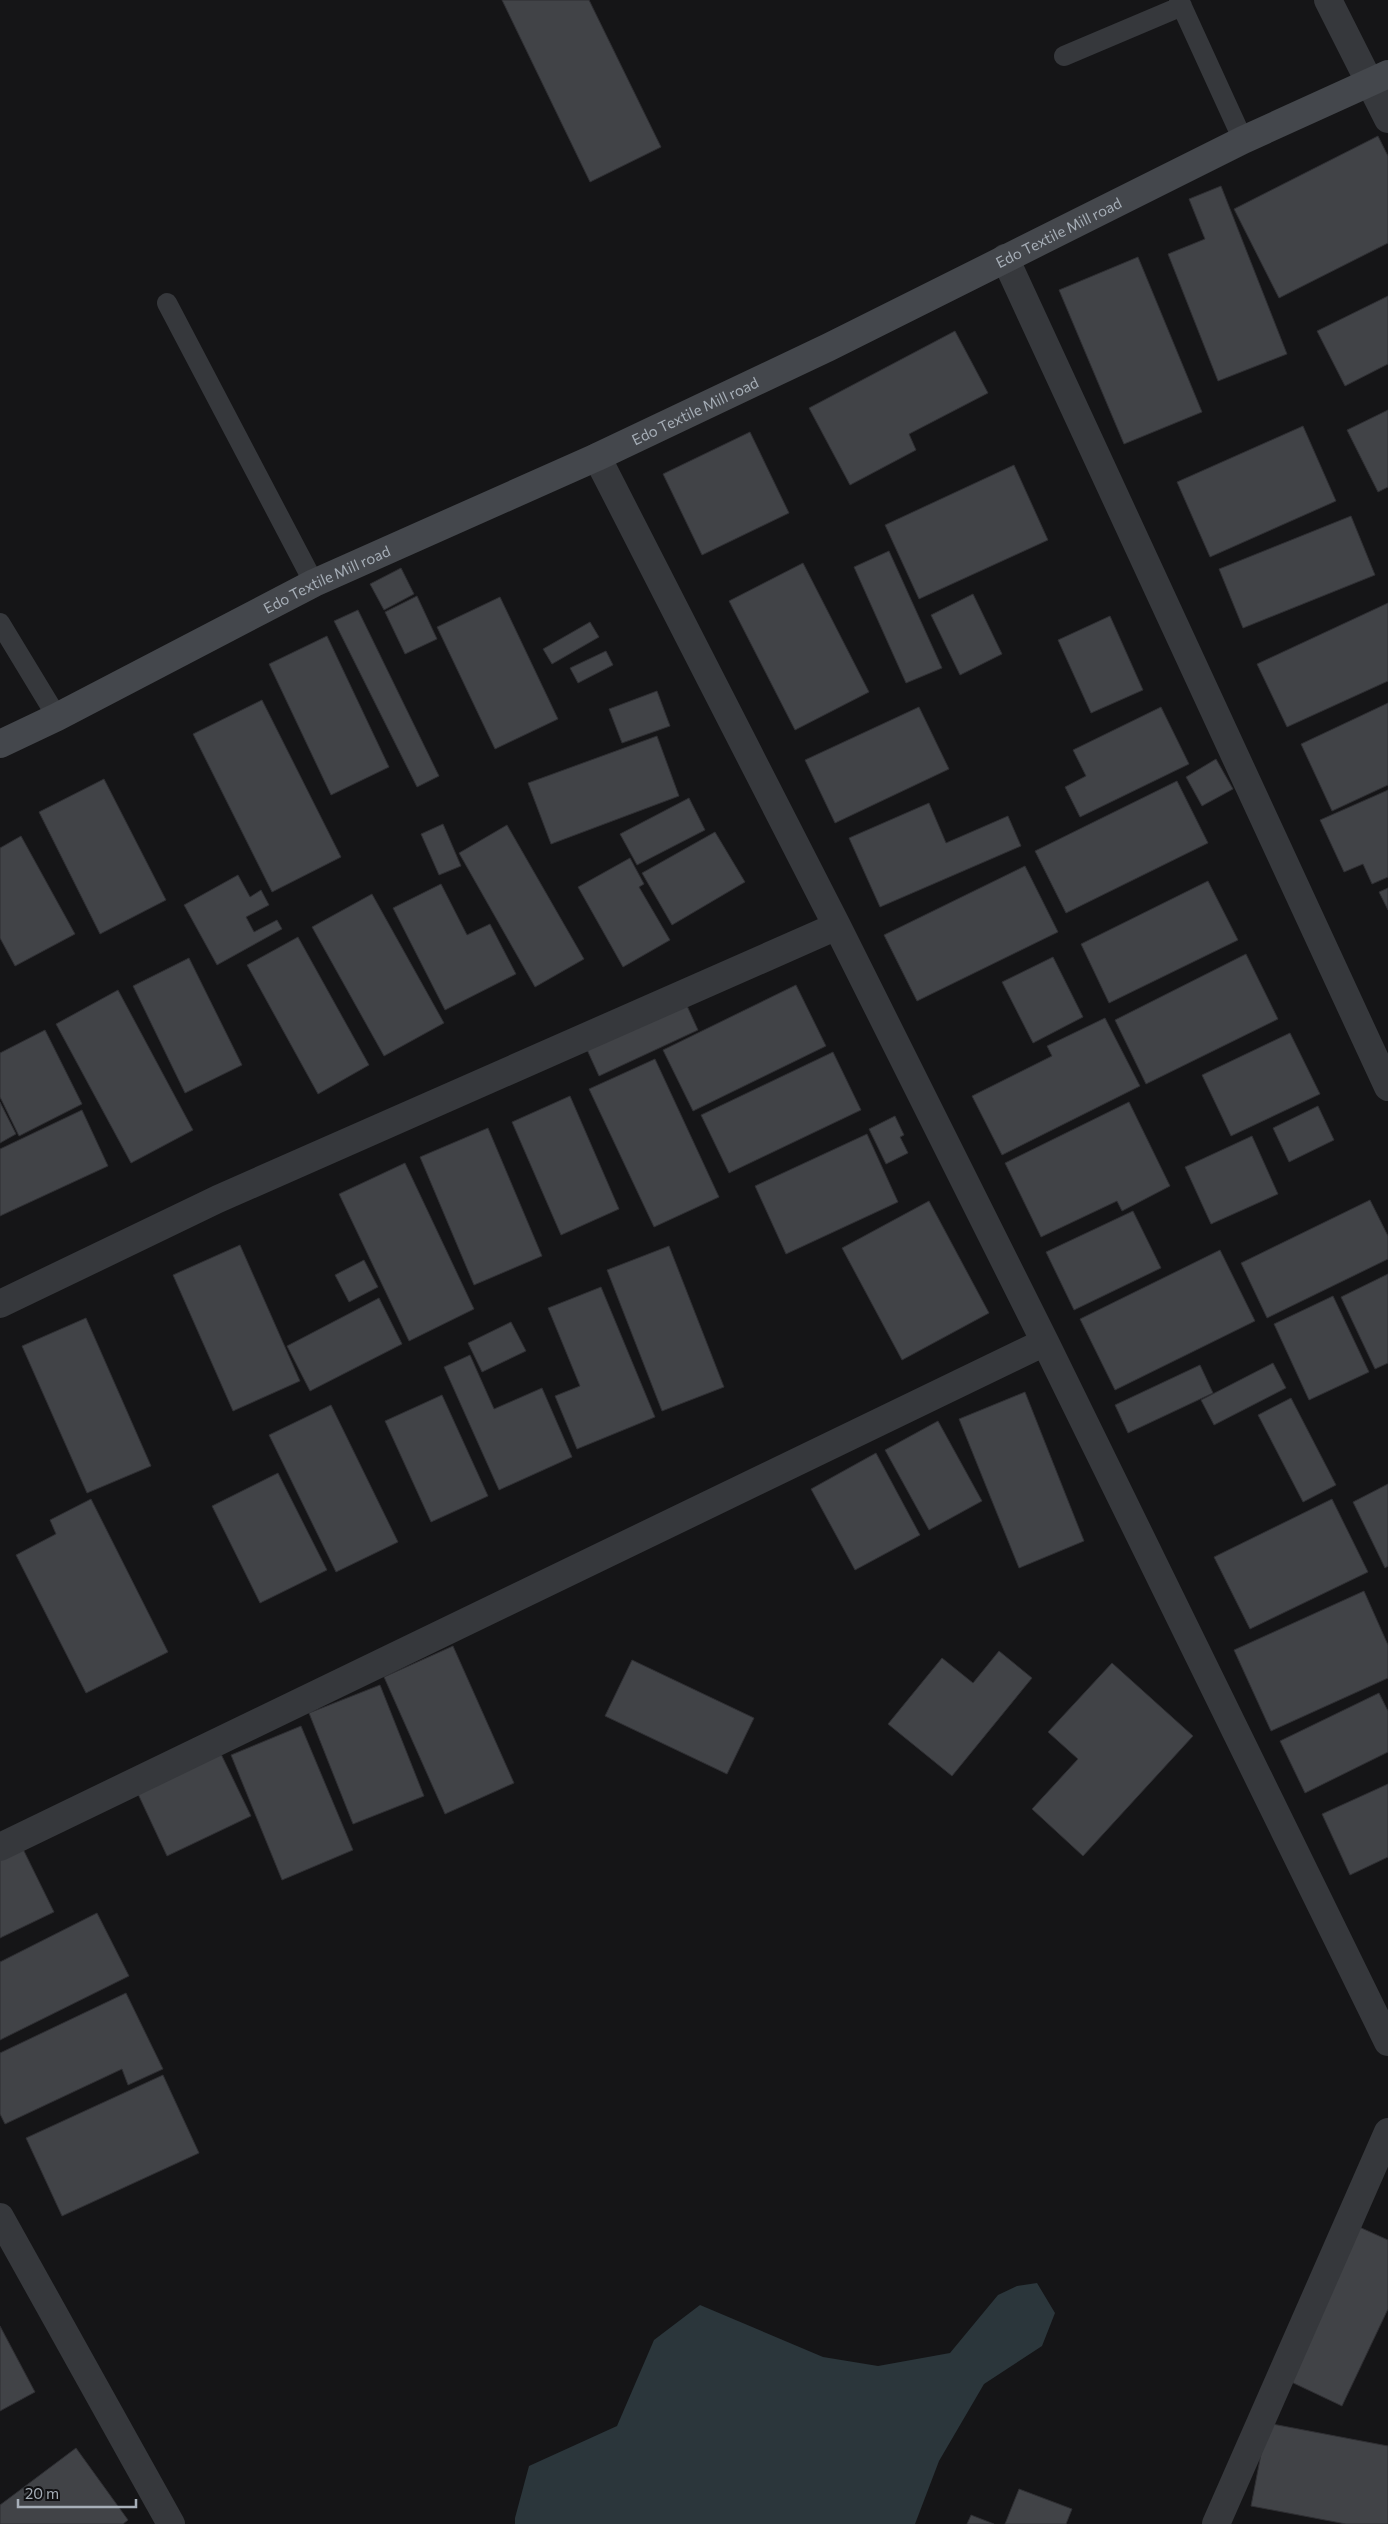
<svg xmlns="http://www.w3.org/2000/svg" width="1388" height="2524" font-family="Commissioner,sans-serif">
  <rect width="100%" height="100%" fill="#151517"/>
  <!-- water -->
  <path fill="#2b363b" d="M1037,2283L1055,2313L1042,2346L984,2384L939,2461L915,2524H515V2518L529,2466L617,2426L654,2340L700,2305L823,2357L878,2366L950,2353L998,2295L1017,2286Z"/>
  <!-- building -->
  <path fill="#414347" stroke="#2f2f33" d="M502,0H589L661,147L590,182Z
    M1378,136L1388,156V243L1279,298L1234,209Z
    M1221,186L1287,354L1218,381L1168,254L1205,239L1189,199Z
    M1138,257L1202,412L1124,444L1059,290Z
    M1388,296V364L1345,386L1317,331Z
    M955,331L988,393L909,434L916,450L850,485L809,408Z
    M1388,410V487L1378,492L1347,430Z
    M1303,426L1336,501L1210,557L1177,482Z
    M750,432L789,513L702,555L663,474Z
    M1014,465L1048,540L919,599L885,525Z
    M1351,516L1375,575L1243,628L1219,569Z
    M889,551L942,668L906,683L854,567Z
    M803,563L869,692L795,730L729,601Z
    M401,568L414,594L384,610L370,584Z
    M973,594L1002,654L960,675L931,615Z
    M417,596L437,639L405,654L385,612Z
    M500,597L558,719L495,749L437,627Z
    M1388,603V681L1287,727L1257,664Z
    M358,610L439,776L417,787L334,621Z
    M1110,616L1143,690L1091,713L1058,640Z
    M590,622L599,637L552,664L543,649Z
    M327,636L389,767L331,795L269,664Z
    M606,651L613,665L578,683L570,668Z
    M657,691L670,726L622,743L609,709Z
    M262,700L341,857L272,892L193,734Z
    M1388,703V785L1332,811L1301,744Z
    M919,707L949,769L835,823L805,760Z
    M1161,707L1189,764L1080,817L1065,787L1086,776L1073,750Z
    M657,736L679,796L551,844L528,783Z
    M1216,759L1233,789L1202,806L1186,777Z
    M104,779L166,900L100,934L39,812Z
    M1177,781L1208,843L1066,913L1035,851Z
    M1388,790V877L1372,884L1363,864L1344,872L1320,820Z
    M689,798L705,830L637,865L620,834Z
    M929,803L946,843L1008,816L1021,846L880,907L849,838Z
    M443,824L461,866L439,875L421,834Z
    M507,825L584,959L535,987L459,853Z
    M715,832L745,882L672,925L642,873Z
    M21,836L75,934L15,966L0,938V848Z
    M630,858L644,884L639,887L670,940L623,967L578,887Z
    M1025,866L1058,932L917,1001L884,935Z
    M238,875L250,897L261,890L269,905L246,917L254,932L277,920L282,929L217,965L184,905Z
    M1208,881L1238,940L1109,1003L1081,944Z
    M441,884L467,935L490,924L516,974L445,1010L393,908Z
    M1388,888V910L1379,892Z
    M372,894L444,1023L384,1056L312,927Z
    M298,937L369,1065L318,1094L247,965Z
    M1246,954L1278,1019L1146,1084L1115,1020Z
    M1053,957L1083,1017L1033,1043L1002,982Z
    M189,958L242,1065L185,1093L133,986Z
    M796,985L826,1046L693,1111L663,1050Z
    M118,990L193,1130L131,1163L56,1024Z
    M683,997L698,1030L599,1076L584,1043Z
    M1105,1018L1140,1086L1002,1155L972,1096L1052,1056L1047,1046Z
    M45,1030L82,1104L19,1136L0,1097V1053Z
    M1290,1033L1320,1094L1231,1136L1202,1075Z
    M833,1052L861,1110L729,1173L701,1115Z
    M655,1059L719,1197L654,1227L589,1089Z
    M570,1096L619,1209L561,1235L512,1122Z
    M0,1102L16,1134L0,1143Z
    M1129,1102L1170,1186L1122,1211L1117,1201L1041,1237L1005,1163Z
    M1318,1106L1334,1140L1289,1162L1273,1128Z
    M82,1110L108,1166L0,1216V1149Z
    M895,1116L904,1135L900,1137L908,1153L886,1164L869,1129Z
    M488,1128L542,1256L474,1285L420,1157Z
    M867,1134L898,1202L786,1254L755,1186Z
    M1252,1136L1278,1194L1211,1224L1185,1167Z
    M405,1163L474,1309L409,1341L339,1194Z
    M1370,1200L1388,1236V1259L1267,1318L1241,1263Z
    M929,1201L989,1313L902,1360L842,1248Z
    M1133,1211L1161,1268L1074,1310L1046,1252Z
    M240,1245L300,1381L233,1411L173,1275Z
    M669,1246L724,1387L662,1411L607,1270Z
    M1220,1250L1255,1321L1115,1390L1080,1319Z
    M364,1260L378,1287L349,1302L335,1275Z
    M1388,1274V1363L1375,1369L1341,1297Z
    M601,1287L655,1417L577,1449L555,1396L580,1386L548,1308Z
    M1333,1296L1369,1372L1309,1400L1274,1324Z
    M379,1298L402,1344L310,1391L287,1346Z
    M86,1318L151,1466L87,1493L22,1346Z
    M511,1322L526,1351L482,1372L468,1343Z
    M470,1355L494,1409L542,1388L572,1457L499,1490L444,1367Z
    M1273,1363L1286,1388L1214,1425L1201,1400Z
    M1200,1365L1213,1393L1128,1433L1115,1405Z
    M1025,1392L1084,1541L1019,1568L959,1419Z
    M442,1395L488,1496L431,1522L385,1421Z
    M1291,1398L1336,1485L1303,1502L1258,1415Z
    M331,1405L398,1542L336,1572L269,1435Z
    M938,1421L982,1501L929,1530L885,1450Z
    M876,1453L920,1535L855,1570L811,1489Z
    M278,1473L327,1570L260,1603L212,1506Z
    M1388,1484V1566L1385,1568L1353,1502Z
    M91,1499L168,1652L86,1693L16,1555L56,1534L50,1520Z
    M1332,1499L1368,1572L1250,1629L1214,1557Z
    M1364,1591L1388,1645V1678L1271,1731L1234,1650Z
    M453,1646L514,1783L445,1814L384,1677Z
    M999,1651L1032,1678L952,1776L888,1724L942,1658L973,1683Z
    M632,1660L754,1718L727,1774L605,1716Z
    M1112,1663L1193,1736L1083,1856L1032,1809L1078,1759L1048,1732Z
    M380,1685L424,1796L353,1824L309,1713Z
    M1379,1693L1388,1711V1752L1305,1793L1280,1741Z
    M301,1726L353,1850L282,1880L231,1755Z
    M221,1754L251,1816L167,1856L138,1794Z
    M1388,1784V1857L1350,1875L1322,1814Z
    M22,1847L54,1912L0,1938V1858Z
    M97,1913L129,1976L0,2040V1962Z
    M126,1993L163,2069L128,2085L122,2069L5,2124L0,2114V2053Z
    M163,2075L199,2153L62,2216L26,2138Z
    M1357,2226L1388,2240V2309L1342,2406L1285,2379Z
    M0,2326L35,2392L0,2411Z
    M1267,2423L1388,2446V2524H1346L1251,2506Z
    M76,2448L128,2520L123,2524H0V2505Z
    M1019,2489L1072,2509L1066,2524H1005Z
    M971,2515L994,2524H967Z"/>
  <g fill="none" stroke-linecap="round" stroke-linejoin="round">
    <!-- lane -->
    <path stroke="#36383c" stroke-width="20" d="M1179,0L1243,140
      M1064,56L1182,6
      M167,303L314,583
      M0,623L57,717"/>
    <!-- street -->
    <path stroke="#36383c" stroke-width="28" d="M1328,0L1388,119
      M1005,258L1388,1087
      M597,457L837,926L1045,1342L1388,2042
      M0,1304L218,1199L837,926
      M0,1847L1045,1342
      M0,2217L171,2524
      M1216,2524L1388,2132"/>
    <!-- secondary -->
    <path stroke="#44474c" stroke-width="28" id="s1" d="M0,744L57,717L314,583L597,457L829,347L1243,140L1388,74"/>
  </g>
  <g text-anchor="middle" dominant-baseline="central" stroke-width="4.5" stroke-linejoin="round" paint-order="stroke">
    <!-- street labels -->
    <g font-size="15" fill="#a6aeb7" stroke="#101012">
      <text stroke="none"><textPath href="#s1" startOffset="1176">Edo Textile Mill road</textPath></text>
      <text stroke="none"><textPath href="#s1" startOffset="771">Edo Textile Mill road</textPath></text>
      <text stroke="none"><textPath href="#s1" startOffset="366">Edo Textile Mill road</textPath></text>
    </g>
  </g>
  <!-- scale -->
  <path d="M18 2499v8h118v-8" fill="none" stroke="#a6aeb7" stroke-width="2.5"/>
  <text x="25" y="2499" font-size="15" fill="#a6aeb7" stroke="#101012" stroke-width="4" paint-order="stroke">20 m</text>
</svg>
